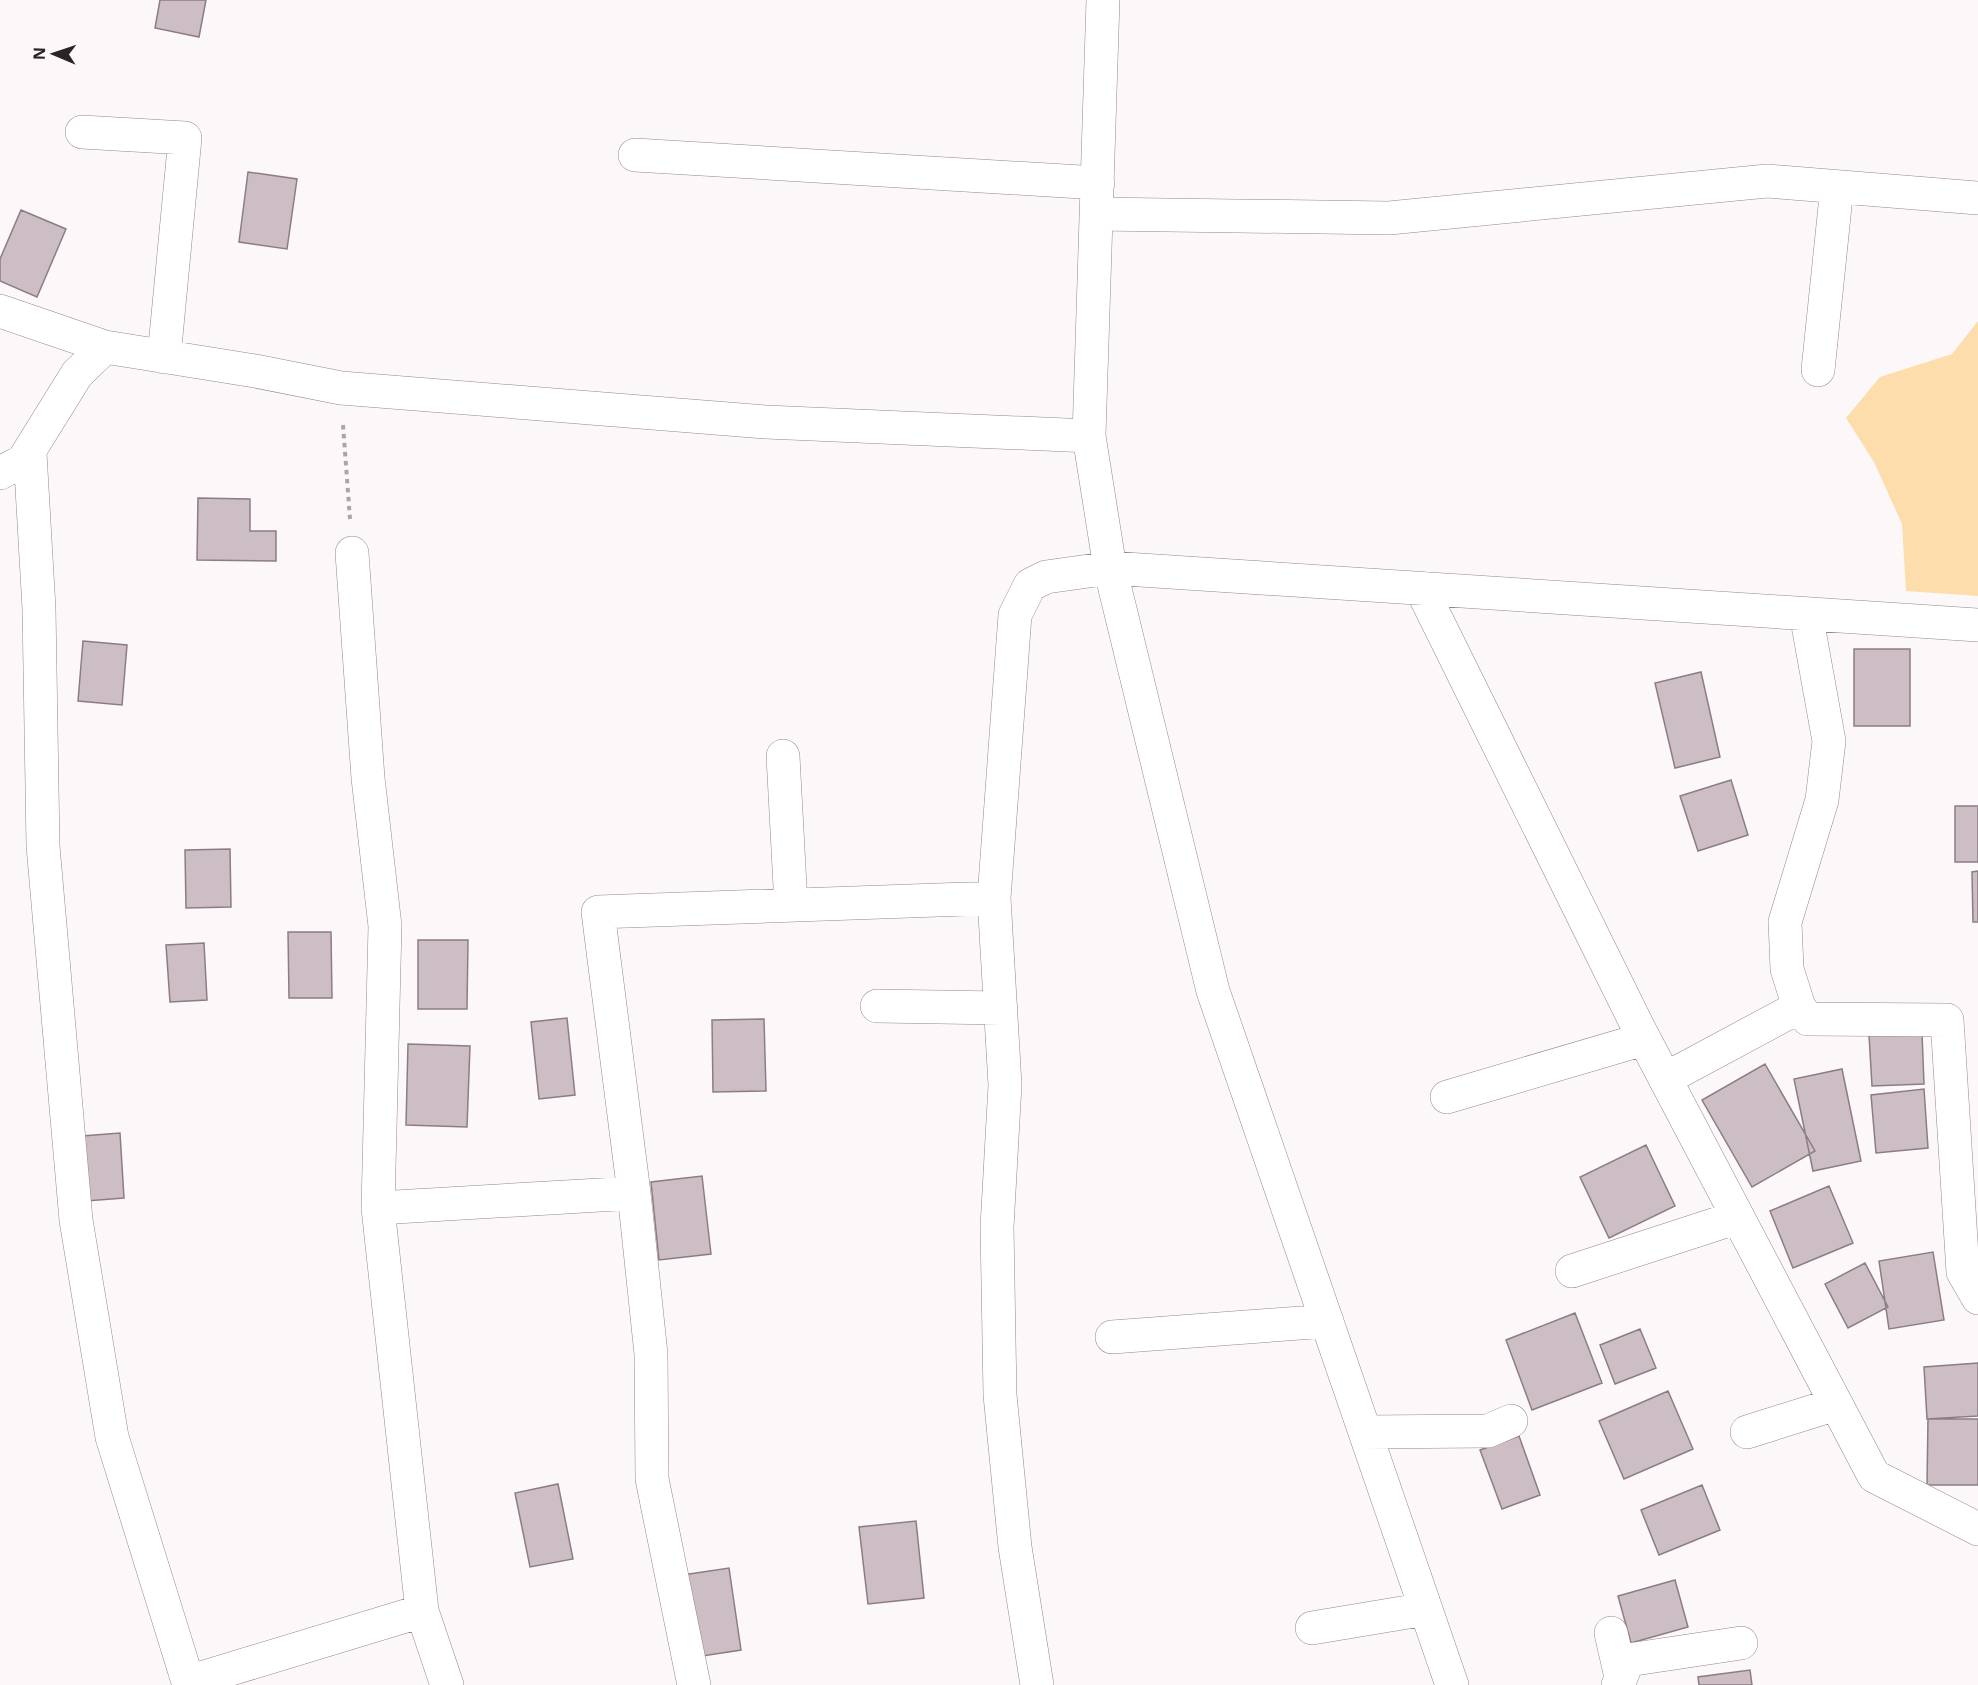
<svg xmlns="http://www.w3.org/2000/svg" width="1978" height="1685" font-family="'Open Sans',sans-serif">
  <rect width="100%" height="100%" fill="#fcf8f9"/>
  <!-- green -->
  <path fill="#fdddac" d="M1978,321V596L1906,591L1902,524L1874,462L1846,418L1880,377L1952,354Z"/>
  <!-- building -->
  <path fill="#cdbdc5" stroke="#8c7d85" stroke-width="1.5" d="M160,0H206L199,37L155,28Z
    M248,172L297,179L287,249L239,242Z
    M21,210L66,229L37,297L0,281V259Z
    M198,498L250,499V531H276V561L197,560Z
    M83,641L127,645L122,705L78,701Z
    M1854,649H1910V726H1854Z
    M1701,672L1720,757L1675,768L1655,683Z
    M1731,780L1748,835L1698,851L1680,796Z
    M1955,806H1978V862H1955Z
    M230,849L231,907L186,908L185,850Z
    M1978,871V922H1973L1972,872Z
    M288,932H331L332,998H289Z
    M418,940H468L467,1009H418Z
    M204,943L207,1000L170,1002L166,945Z
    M567,1018L575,1095L539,1099L531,1022Z
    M764,1019L766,1091L713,1092L712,1020Z
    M1922,1033L1924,1084L1872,1086L1869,1035Z
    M408,1044L470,1046L467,1127L406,1125Z
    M1765,1064L1815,1151L1752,1187L1702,1100Z
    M1842,1069L1861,1161L1813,1171L1794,1079Z
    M1924,1089L1928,1148L1876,1153L1871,1095Z
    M120,1133L124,1198L86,1201L82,1136Z
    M1646,1145L1675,1206L1609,1238L1580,1177Z
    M702,1176L711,1254L659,1260L651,1182Z
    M1829,1186L1853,1243L1793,1268L1770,1211Z
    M1933,1252L1944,1320L1889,1329L1879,1261Z
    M1865,1263L1888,1307L1848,1328L1825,1284Z
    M1575,1313L1602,1383L1532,1410L1506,1340Z
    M1640,1329L1656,1368L1615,1384L1600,1345Z
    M1978,1363V1416L1927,1419L1924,1367Z
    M1668,1391L1693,1449L1624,1479L1599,1421Z
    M1928,1419H1978V1485H1927Z
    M1519,1436L1540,1495L1502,1509L1480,1450Z
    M558,1484L573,1559L530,1567L515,1493Z
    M1702,1485L1720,1530L1659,1555L1641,1510Z
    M916,1521L924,1598L868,1604L859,1527Z
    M729,1568L741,1650L696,1657L683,1575Z
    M1675,1580L1688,1627L1631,1643L1618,1596Z
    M1750,1670L1752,1685H1699L1698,1677Z"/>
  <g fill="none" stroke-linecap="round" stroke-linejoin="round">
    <defs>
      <path id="minor" d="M1103,0L1089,436L1110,568L1213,991L1452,1685
        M82,132L185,138L164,357
        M635,155L1098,183
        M1097,214L1389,218L1767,181L1978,198
        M0,311L105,347
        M1818,370L1837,187
        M30,453L39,609L43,846L76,1220L112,1437L189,1685
        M0,473L23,461L77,374L105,347L255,371L341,388L766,422L1089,436
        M352,553L368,778L385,926L378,1208L422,1611L447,1685
        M1421,588L1639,1029L1874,1476L1978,1529
        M1806,614L1829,741L1822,800L1785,922L1787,969L1799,1007L1808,1019L1947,1020L1963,1272L1978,1298
        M783,756L791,905
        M877,1006L1001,1008
        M1665,1079L1799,1007
        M1447,1097L1644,1039
        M378,1208L634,1193
        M1572,1271L1738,1217
        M1112,1337L1327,1321
        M1365,1432L1488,1431L1511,1421
        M1747,1432L1836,1404
        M1312,1628L1426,1609
        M1611,1633L1621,1677
        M188,1682L422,1611
        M694,1685L652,1479L651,1354L634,1193L598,912L994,898
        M1037,1685L1015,1547L1000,1395L997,1227L1005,1085L994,898L1015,615L1030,585L1046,577L1110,568L1978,625
        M1618,1685L1628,1660L1741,1643"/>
    </defs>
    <!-- minor casing -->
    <use href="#minor" stroke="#988687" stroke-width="34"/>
    <!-- path -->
    <path stroke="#aba6a6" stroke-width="4" stroke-dasharray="4.5 4.5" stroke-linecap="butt" d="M343,425L350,519"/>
    <!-- minor -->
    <use href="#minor" stroke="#fff" stroke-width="33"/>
  </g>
  <!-- north arrow -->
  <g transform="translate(54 54) rotate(272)" stroke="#fcf8f9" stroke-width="4.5" paint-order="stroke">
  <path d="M0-4.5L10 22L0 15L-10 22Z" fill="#2b2424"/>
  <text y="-9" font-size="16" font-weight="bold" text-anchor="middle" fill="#2b2424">N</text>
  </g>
</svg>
